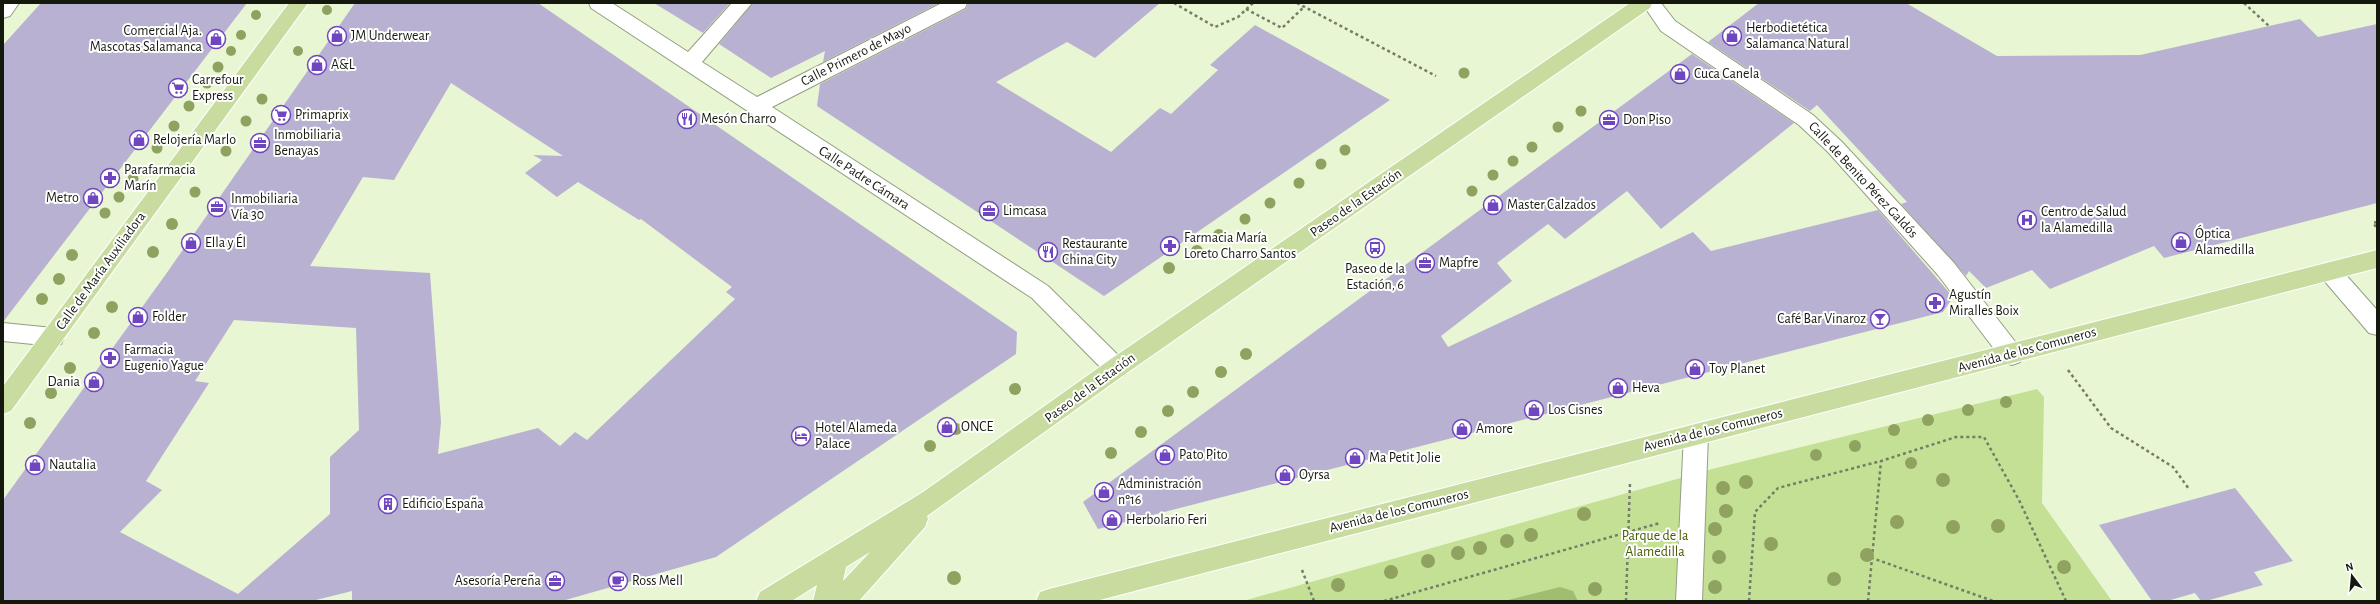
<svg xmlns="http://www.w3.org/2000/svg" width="2380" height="604" font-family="'Alegreya Sans',sans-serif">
  <rect width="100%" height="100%" fill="#e8f6d4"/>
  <!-- green -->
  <path fill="#c4e094" d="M2037,389L2044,397L2042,503L2112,601H1243L1716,468Z"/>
  <!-- water -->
  <path fill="#a1bd6f" d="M1560,587L1573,591L1578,601H1504Z"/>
  <!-- building -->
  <path fill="#b8b1d2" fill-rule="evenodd" d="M41,3H247L3,322V45Z
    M355,3H538L1017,332L1016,354L716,557L562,601H352V591L312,601H3V500L166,274ZM451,83L563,156L533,155L542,160L525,173L557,197L578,182L639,220L641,219L732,287L726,292L735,299L587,440L575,432L560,446L538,428L438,454L441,422L430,273L310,266L363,177L394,180ZM234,320L356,328L359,430L330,457V514L238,594L120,532L162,490L146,481L209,383L195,381Z
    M654,3H730L703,33Z
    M753,3H939L823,62L825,51L771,78L719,44Z
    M968,3H1160L1095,58L1067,42L996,82L1111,152L1160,108L1171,114L1218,70L1210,65L1255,25L1390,100L1104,296L817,106L820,84L966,9Z
    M1759,3H1906L1997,56L2140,55L2300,19L2318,37L2377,24V203L2164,258L2154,246L2050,289L2032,270L1986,288L1969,271L1966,276L1901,204L1907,202L1817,105L1810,111L1708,42Z
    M1692,54L1794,123L1661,229L1627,191L1565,239L1548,224L1497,263L1512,281L1441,336L1448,347L1693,232L1711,251L1878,210L1953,297L1943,312L1098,529L1083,502Z
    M2235,488L2293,561L2254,572L2263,585L2206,601H2201L2195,593L2167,601H2152L2099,525Z"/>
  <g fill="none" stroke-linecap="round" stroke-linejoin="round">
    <defs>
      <path id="minor" d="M3,3H19L10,16L3,18Z
        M589,3H612L688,52L732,3H752L702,62L757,97L942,3H967L965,8L772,107L1048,286L1124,361L1127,368L1124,375L1116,378L1108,375L1032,298L591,8Z
        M1642,3H1661L1675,21L1813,115L1842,142L1954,263L2020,348L2023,355L2020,362L2012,365L2004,362L1938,275L1828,152L1799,125L1661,31Z
        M2330,263L2338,266L2377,310V335L2369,333L2322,278L2319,272L2322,266Z
        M3,323L53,328L61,330L64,337L61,344L53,346L3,341Z
        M1696,424L1704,427L1708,434L1702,601H1676L1684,434L1688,427Z"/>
      <path id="major" d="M289,3H308L11,411L3,414V386Z
        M1630,3H1652L1650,8L1124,375L927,516L928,519L925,527L859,601H813L817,585L792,601H756L760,592L923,492L1108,361ZM870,552L843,581L846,567Z
        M2377,250V268L1096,601H1036L1040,592L1049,589Z"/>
    </defs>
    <!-- minor casing -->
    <use href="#minor" stroke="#939f80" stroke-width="2"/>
    <!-- major casing -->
    <use href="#major" stroke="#fff" stroke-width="2"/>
    <!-- path -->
    <path stroke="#747d67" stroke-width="2.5" stroke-dasharray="3 3" stroke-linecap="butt" d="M1174,3L1215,27L1238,17L1253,3
      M1297,3L1436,76
      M2244,3L2269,26
      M1246,9L1282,28L1305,6
      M2377,222L2373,223L2377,228
      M2068,370L2111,428L2173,467L2189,489
      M1872,558L1881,461
      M1302,570L1314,601
      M1384,601L1660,523
      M1626,601L1630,483
      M1749,601L1755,512L1778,488L1881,461L1956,437H1984L2019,500L2066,601
      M1868,601L1872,558L1993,601"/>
    <!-- minor -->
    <use href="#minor" fill="#fff" fill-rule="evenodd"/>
    <!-- major -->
    <use href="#major" fill="#c8dca0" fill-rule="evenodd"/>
  </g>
  <!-- trees -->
  <g fill="#8fa260">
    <circle cx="327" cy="10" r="5"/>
    <circle cx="256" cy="15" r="5"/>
    <circle cx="241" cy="35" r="5"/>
    <circle cx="231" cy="51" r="5"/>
    <circle cx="298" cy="51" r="5"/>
    <circle cx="218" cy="67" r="5.5"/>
    <circle cx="1464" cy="73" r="5.5"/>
    <circle cx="207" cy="83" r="5.5"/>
    <circle cx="262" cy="99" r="5.5"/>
    <circle cx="189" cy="106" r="5.5"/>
    <circle cx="1581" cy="111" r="5.5"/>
    <circle cx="246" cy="121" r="5.5"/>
    <circle cx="174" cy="126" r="5.5"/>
    <circle cx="1558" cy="127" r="5.5"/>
    <circle cx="1532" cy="147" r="5.5"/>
    <circle cx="157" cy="148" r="5.5"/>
    <circle cx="1345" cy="150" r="5.5"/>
    <circle cx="226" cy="151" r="5.5"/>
    <circle cx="1513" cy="161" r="5.5"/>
    <circle cx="1321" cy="164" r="5.5"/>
    <circle cx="1493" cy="175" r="5.5"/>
    <circle cx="133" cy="179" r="5.5"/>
    <circle cx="1299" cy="183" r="5.5"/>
    <circle cx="1472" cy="191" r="5.5"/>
    <circle cx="195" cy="192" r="5.5"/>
    <circle cx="119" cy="197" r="5.5"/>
    <circle cx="1270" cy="203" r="5.5"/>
    <circle cx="105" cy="213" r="5.5"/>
    <circle cx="1245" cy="219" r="5.5"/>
    <circle cx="172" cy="224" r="6"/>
    <circle cx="1219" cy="235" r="6"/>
    <circle cx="1197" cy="251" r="6"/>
    <circle cx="153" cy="252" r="6"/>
    <circle cx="72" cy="255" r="6"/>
    <circle cx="1169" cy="268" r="6"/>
    <circle cx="59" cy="279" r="6"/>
    <circle cx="42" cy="299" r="6"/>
    <circle cx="112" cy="307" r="6"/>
    <circle cx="94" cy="333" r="6"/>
    <circle cx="1246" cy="354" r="6"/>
    <circle cx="70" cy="368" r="6"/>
    <circle cx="1221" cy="372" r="6"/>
    <circle cx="1015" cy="389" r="6"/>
    <circle cx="1193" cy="392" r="6"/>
    <circle cx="51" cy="393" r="6"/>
    <circle cx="2006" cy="402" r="6"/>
    <circle cx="1968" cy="410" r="6"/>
    <circle cx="1168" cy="411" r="6"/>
    <circle cx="1928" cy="420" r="6"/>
    <circle cx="30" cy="423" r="6"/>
    <circle cx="956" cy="429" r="6"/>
    <circle cx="1894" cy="430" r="6"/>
    <circle cx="1141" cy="432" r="6"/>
    <circle cx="930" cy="446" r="6"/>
    <circle cx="1855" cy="446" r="6"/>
    <circle cx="1111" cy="453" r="6"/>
    <circle cx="1816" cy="455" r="6"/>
    <circle cx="1911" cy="463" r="6"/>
    <circle cx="1943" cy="480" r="7"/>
    <circle cx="1746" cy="482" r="7"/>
    <circle cx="1723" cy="488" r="7"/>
    <circle cx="1726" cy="511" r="7"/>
    <circle cx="1584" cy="514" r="7"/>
    <circle cx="1897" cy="522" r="7"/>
    <circle cx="1998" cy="526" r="7"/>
    <circle cx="1953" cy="527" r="7"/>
    <circle cx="1715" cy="529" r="7"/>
    <circle cx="1531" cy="535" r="7"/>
    <circle cx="1507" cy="541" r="7"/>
    <circle cx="1771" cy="544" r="7"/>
    <circle cx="1480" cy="548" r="7"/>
    <circle cx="1458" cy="553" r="7"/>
    <circle cx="1867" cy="555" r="7"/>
    <circle cx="1719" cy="557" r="7"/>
    <circle cx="1428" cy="561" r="7"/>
    <circle cx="2064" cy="567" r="7"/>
    <circle cx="1391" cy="572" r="7"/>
    <circle cx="954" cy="578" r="7"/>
    <circle cx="1834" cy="579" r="7"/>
    <circle cx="1338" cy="585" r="7"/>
    <circle cx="1715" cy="587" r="7"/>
    <circle cx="1595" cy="589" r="7"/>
  </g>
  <!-- icons -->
  <defs>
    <symbol id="shop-ring" viewBox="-11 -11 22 22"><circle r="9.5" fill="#fff" stroke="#6f46bf" stroke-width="1.5"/><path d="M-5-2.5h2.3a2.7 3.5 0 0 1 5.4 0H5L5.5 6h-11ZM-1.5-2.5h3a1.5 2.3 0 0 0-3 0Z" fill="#6f46bf"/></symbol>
    <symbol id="supermarket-ring" viewBox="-11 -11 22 22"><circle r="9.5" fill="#fff" stroke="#6f46bf" stroke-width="1.5"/><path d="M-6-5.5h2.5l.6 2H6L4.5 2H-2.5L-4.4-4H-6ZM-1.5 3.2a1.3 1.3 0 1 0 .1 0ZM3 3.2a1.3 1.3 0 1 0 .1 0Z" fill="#6f46bf"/></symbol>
    <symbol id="restaurant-ring" viewBox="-11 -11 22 22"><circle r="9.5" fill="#fff" stroke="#6f46bf" stroke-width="1.5"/><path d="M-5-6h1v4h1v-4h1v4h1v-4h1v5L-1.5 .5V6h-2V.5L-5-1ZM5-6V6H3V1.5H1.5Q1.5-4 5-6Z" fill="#6f46bf"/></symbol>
    <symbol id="office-ring" viewBox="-11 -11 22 22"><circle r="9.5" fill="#fff" stroke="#6f46bf" stroke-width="1.5"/><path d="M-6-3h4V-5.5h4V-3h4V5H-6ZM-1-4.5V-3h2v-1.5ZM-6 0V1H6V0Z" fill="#6f46bf"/></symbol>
    <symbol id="pharmacy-ring" viewBox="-11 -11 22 22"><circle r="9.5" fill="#fff" stroke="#6f46bf" stroke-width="1.5"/><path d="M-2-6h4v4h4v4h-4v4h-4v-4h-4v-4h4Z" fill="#6f46bf"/></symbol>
    <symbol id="hospital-ring" viewBox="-11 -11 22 22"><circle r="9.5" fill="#fff" stroke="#6f46bf" stroke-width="1.5"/><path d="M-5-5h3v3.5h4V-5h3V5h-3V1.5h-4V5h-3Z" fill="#6f46bf"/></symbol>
    <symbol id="bus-ring" viewBox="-11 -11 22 22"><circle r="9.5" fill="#fff" stroke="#6f46bf" stroke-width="1.5"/><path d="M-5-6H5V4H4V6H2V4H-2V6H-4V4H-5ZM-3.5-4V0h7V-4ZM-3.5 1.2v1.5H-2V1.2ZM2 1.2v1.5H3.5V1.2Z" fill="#6f46bf"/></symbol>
    <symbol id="bar-ring" viewBox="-11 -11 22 22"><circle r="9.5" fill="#fff" stroke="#6f46bf" stroke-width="1.5"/><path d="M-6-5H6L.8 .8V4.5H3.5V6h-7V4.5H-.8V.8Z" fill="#6f46bf"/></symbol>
    <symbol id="hotel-ring" viewBox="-11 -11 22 22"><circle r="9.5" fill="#fff" stroke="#6f46bf" stroke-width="1.5"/><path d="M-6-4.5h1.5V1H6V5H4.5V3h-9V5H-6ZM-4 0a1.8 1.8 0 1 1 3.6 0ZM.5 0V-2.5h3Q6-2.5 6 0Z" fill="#6f46bf"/></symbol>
    <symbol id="building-ring" viewBox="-11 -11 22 22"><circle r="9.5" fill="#fff" stroke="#6f46bf" stroke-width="1.5"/><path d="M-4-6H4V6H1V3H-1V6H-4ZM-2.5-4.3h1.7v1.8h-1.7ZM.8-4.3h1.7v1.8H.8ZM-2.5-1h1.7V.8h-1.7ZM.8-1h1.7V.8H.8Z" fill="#6f46bf"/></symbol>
    <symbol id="cafe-ring" viewBox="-11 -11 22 22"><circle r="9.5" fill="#fff" stroke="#6f46bf" stroke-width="1.5"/><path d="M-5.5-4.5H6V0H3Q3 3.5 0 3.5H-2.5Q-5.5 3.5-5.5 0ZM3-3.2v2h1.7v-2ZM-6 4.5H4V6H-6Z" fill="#6f46bf"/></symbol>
  </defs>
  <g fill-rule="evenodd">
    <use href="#shop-ring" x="326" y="25" width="22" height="22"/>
    <use href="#shop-ring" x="1721" y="25" width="22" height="22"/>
    <use href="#shop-ring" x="205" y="28" width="22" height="22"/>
    <use href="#shop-ring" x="306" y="54" width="22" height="22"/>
    <use href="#shop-ring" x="1669" y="63" width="22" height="22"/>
    <use href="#supermarket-ring" x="167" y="77" width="22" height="22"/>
    <use href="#supermarket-ring" x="270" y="104" width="22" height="22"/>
    <use href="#restaurant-ring" x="676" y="108" width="22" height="22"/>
    <use href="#office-ring" x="1598" y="109" width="22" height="22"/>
    <use href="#shop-ring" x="128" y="129" width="22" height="22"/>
    <use href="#office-ring" x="249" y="132" width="22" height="22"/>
    <use href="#pharmacy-ring" x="99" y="167" width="22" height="22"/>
    <use href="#shop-ring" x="82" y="187" width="22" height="22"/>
    <use href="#shop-ring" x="1482" y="194" width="22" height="22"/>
    <use href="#office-ring" x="206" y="196" width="22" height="22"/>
    <use href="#office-ring" x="978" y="200" width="22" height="22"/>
    <use href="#hospital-ring" x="2016" y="209" width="22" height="22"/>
    <use href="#shop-ring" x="2170" y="231" width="22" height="22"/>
    <use href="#shop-ring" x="180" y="232" width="22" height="22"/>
    <use href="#pharmacy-ring" x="1159" y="235" width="22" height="22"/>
    <use href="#bus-ring" x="1364" y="237" width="22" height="22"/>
    <use href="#restaurant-ring" x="1037" y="241" width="22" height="22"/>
    <use href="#office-ring" x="1414" y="252" width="22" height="22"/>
    <use href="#pharmacy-ring" x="1924" y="292" width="22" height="22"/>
    <use href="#shop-ring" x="127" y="306" width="22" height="22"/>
    <use href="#bar-ring" x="1869" y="308" width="22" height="22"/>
    <use href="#pharmacy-ring" x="99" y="347" width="22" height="22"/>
    <use href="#shop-ring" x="1684" y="358" width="22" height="22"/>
    <use href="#shop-ring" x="83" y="371" width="22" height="22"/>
    <use href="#shop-ring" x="1607" y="377" width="22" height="22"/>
    <use href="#shop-ring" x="1523" y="399" width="22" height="22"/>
    <use href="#shop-ring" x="936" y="416" width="22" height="22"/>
    <use href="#shop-ring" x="1451" y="418" width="22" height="22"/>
    <use href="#hotel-ring" x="790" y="425" width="22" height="22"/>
    <use href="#shop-ring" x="1154" y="444" width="22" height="22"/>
    <use href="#shop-ring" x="1344" y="447" width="22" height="22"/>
    <use href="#shop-ring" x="24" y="454" width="22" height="22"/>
    <use href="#shop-ring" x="1274" y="464" width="22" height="22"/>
    <use href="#shop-ring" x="1093" y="481" width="22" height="22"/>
    <use href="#building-ring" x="377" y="493" width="22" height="22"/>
    <use href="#shop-ring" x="1101" y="509" width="22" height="22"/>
    <use href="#office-ring" x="544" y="570" width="22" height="22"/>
    <use href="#cafe-ring" x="607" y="570" width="22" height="22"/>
  </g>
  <g text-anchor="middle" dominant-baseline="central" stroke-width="4" stroke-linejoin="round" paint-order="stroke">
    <!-- poi labels -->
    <g font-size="14" fill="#15190d" stroke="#fff" text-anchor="start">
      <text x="1746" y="28">Herbodietética<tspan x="1746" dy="16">Salamanca Natural</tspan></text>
      <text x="202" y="31" text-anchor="end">Comercial Aja.<tspan x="202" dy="16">Mascotas Salamanca</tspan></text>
      <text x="351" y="36">JM Underwear</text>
      <text x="331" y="65">A&amp;L</text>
      <text x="1694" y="74">Cuca Canela</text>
      <text x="192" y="80">Carrefour<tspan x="192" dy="16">Express</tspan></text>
      <text x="295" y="115">Primaprix</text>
      <text x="701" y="119">Mesón Charro</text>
      <text x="1623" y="120">Don Piso</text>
      <text x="274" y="135">Inmobiliaria<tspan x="274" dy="16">Benayas</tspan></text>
      <text x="153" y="140">Relojería Marlo</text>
      <text x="124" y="170">Parafarmacia<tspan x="124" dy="16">Marín</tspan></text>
      <text x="79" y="198" text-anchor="end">Metro</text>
      <text x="231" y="199">Inmobiliaria<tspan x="231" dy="16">Vía 30</tspan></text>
      <text x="1507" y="205">Master Calzados</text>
      <text x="1003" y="211">Limcasa</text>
      <text x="2041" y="212">Centro de Salud<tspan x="2041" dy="16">la Alamedilla</tspan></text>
      <text x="2195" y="234">Óptica<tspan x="2195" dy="16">Alamedilla</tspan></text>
      <text x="1184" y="238">Farmacia María<tspan x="1184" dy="16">Loreto Charro Santos</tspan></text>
      <text x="205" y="243">Ella y Él</text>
      <text x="1062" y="244">Restaurante<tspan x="1062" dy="16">China City</tspan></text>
      <text x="1439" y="263">Mapfre</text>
      <text x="1375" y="269" text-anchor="middle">Paseo de la<tspan x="1375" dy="16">Estación, 6</tspan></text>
      <text x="1949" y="295">Agustín<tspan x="1949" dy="16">Miralles Boix</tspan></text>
      <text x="152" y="317">Folder</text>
      <text x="1866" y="319" text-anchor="end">Café Bar Vinaroz</text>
      <text x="124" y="350">Farmacia<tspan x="124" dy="16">Eugenio Yague</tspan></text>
      <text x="1709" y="369">Toy Planet</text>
      <text x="80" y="382" text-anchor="end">Dania</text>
      <text x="1632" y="388">Heva</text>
      <text x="1548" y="410">Los Cisnes</text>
      <text x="961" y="427">ONCE</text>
      <text x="815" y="428">Hotel Alameda<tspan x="815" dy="16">Palace</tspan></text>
      <text x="1476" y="429">Amore</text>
      <text x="1179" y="455">Pato Pito</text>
      <text x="1369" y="458">Ma Petit Jolie</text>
      <text x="49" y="465">Nautalia</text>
      <text x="1299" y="475">Oyrsa</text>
      <text x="1118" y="484">Administración<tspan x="1118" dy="16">nº16</tspan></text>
      <text x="402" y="504">Edificio España</text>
      <text x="1126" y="520">Herbolario Feri</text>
      <text x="541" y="581" text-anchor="end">Asesoría Pereña</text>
      <text x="632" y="581">Ross Mell</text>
    </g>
    <!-- street labels -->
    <g font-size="14" fill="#15190d" stroke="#fff">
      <text transform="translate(856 55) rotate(-27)">Calle Primero de Mayo</text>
      <text transform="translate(864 178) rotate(33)">Calle Padre Cámara</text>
      <text transform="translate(1863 180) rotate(47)">Calle de Benito Pérez Galdós</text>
      <text transform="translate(1356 203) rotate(-35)">Paseo de la Estación</text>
      <text transform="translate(101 271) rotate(-54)">Calle de María Auxiliadora</text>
      <text transform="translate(2027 350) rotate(-15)">Avenida de los Comuneros</text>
      <text transform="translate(1090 388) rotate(-36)">Paseo de la Estación</text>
      <text transform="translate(1713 430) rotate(-14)">Avenida de los Comuneros</text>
      <text transform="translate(1399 511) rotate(-14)">Avenida de los Comuneros</text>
    </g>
    <!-- park labels -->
    <g font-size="14" fill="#465d02" stroke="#fff">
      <text x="1655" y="536">Parque de la<tspan x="1655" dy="16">Alamedilla</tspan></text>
    </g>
  </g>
  <!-- border -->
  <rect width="2380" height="604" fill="none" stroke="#15190d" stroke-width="8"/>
  <!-- north arrow -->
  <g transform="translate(2352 576) rotate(344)" stroke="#ffffff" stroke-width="3" paint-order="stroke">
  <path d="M0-3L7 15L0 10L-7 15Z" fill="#15190d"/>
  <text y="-6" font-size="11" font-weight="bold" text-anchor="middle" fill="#15190d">N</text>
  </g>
</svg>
